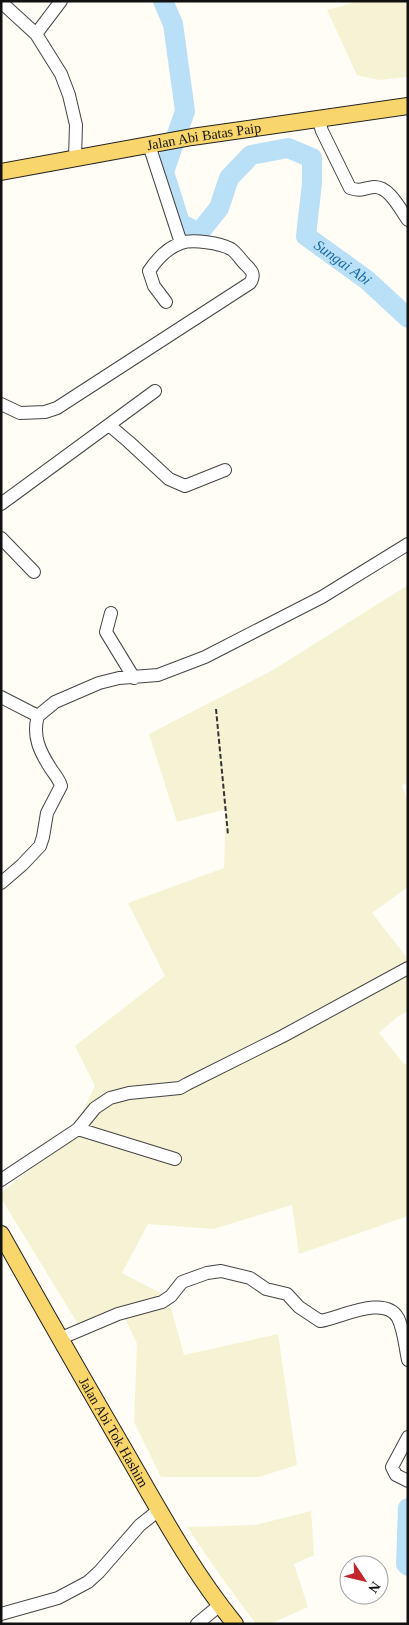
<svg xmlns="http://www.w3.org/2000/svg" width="409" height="1625" font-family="Georgia,serif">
  <rect width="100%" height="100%" fill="#fffdf5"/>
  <!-- farmland -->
  <path fill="#f6f3d4" d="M360,1H408V77L379,80L357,75L327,10Z
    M408,585V782L402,786L408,801V887L372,913L408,959V1011L397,1017L379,1033L404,1064L408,1063V1216L299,1254L292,1205L213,1229L148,1224L122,1273L168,1297L184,1355L278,1334L297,1465L259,1477H161L134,1422L137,1344L120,1307L81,1329L1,1198V1193L70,1137L95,1086L75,1046L165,976L128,903L224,868L226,809L177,822L149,734L273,670Z
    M311,1511L314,1555L294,1564L308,1607L270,1624H256L222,1578L187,1527L255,1525Z"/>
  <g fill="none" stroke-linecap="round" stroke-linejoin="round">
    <!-- river -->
    <g stroke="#b9e0f7" stroke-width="20">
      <path id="s1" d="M163,1L173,24L185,111L164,172L180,223L199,233L219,208L229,178L251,155L288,148L312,158V183L306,236L367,280L408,318"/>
      <path d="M408,1508L406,1564L408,1566"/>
    </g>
    <defs>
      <path id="minor" d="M1,2L36,34L61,74L69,95L76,125L75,158
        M36,34L61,1
        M318,118L322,131L350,188C361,192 363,188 374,187C389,186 400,209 408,220
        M149,145L181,243
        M1,404L20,413L45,412L57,408L250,283C256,274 251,270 245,264C240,259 237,253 231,249C220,243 193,239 181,243C167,248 157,259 149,271L154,286L166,302
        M109,425L129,442L169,479L185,486L225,470
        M1,504L155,391
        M1,538L34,572
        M111,613L106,632L134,678
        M1,697L38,716C32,736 40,752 51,769C55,775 59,779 61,786L47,813L43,837L40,846L22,865L1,883
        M38,716L55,702L99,683L119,678L158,675L205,657L322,597L408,544
        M78,1129L175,1159
        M1,1180L78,1129L95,1108L110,1098L129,1093L180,1088L187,1084L283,1036L408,968
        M59,1339L118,1314L162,1302L171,1296L182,1282L207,1273L221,1271L250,1278L266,1289L287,1294L299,1307L320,1321C340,1318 385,1294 398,1318C404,1330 405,1346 408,1360
        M408,1437L392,1467L396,1475L408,1481
        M1,1614L58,1598L88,1582L99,1572L140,1525L159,1510
        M197,1624L220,1605"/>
      <g id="major">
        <path id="s2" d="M1,172L192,137L408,106"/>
        <path id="s3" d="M1,1234C42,1307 83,1379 125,1451C159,1510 192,1571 235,1624"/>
      </g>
    </defs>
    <!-- minor casing -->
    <use href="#minor" stroke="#444" stroke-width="14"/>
    <!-- major casing -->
    <use href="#major" stroke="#222" stroke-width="18"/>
    <!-- path -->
    <path stroke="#333" stroke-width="2" stroke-dasharray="5 2.5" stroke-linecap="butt" d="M216,709L228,835"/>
    <!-- minor -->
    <use href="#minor" stroke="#fff" stroke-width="12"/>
    <!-- major -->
    <use href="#major" stroke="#f9d66b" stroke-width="16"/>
  </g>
  <g text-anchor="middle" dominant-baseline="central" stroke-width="5" stroke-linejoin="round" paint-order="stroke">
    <!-- street labels -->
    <g font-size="14" fill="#111" stroke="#fff">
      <text stroke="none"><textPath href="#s2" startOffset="206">Jalan Abi Batas Paip</textPath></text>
      <text stroke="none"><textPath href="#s3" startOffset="228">Jalan Abi Tok Hashim</textPath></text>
    </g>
    <!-- water labels -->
    <g font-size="15" font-style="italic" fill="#1768a6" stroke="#fff">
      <text stroke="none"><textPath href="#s1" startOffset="535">Sungai Abi</textPath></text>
    </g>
  </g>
  <!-- border -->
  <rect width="409" height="1625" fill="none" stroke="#111111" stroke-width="5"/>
  <!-- north arrow -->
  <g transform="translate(364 1580) rotate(125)"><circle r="24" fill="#ffffff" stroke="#a0a0a0"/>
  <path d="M0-4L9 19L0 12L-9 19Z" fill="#c4262e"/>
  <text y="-8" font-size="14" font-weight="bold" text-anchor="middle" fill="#111111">N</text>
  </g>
</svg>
